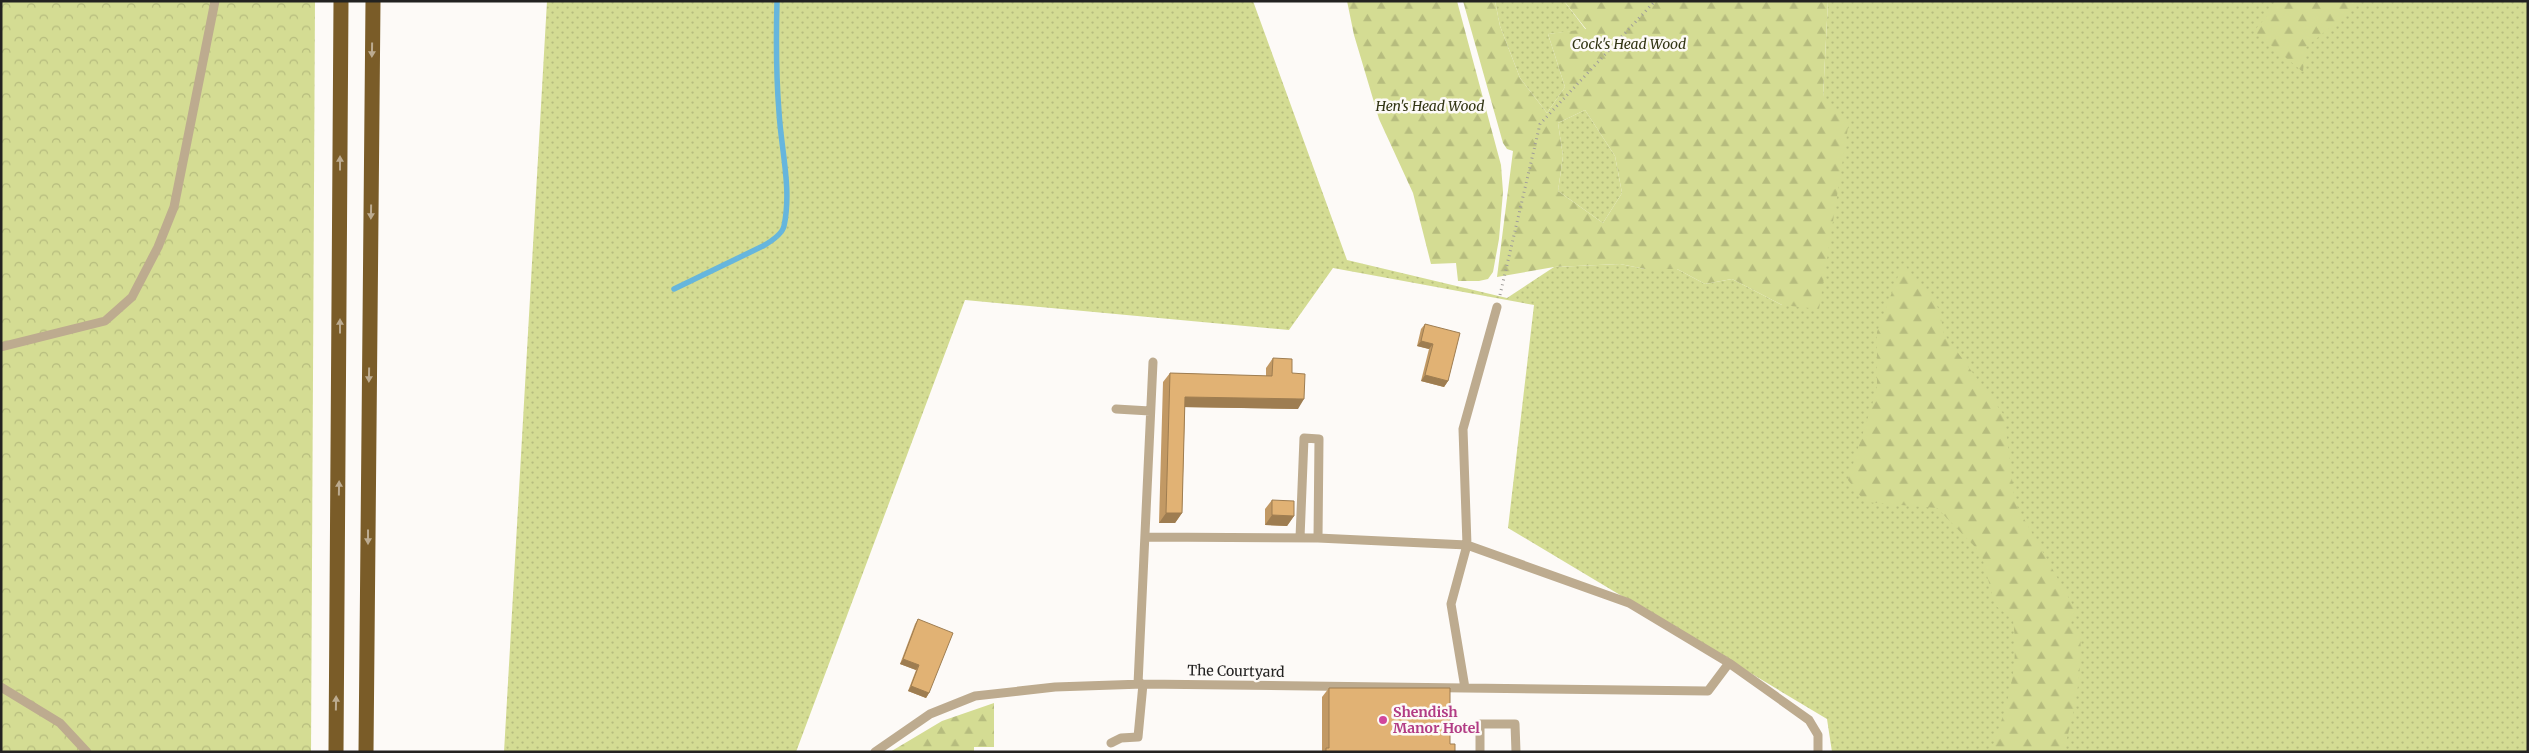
<svg xmlns="http://www.w3.org/2000/svg" width="2529" height="753" font-family="Merriweather,serif">
  <defs>
    <pattern id="grass-dots" width="8" height="8" patternUnits="userSpaceOnUse" patternTransform="scale(1.25)"><rect width="8" height="8" fill="#d4dc93"/><path d="M2 2h.1M6 6h.1" fill="none" stroke="#b6bc7e" stroke-width="1.8" stroke-linecap="round"/></pattern>
    <pattern id="forest-firs" width="22" height="20" patternUnits="userSpaceOnUse" patternTransform="scale(1.25)"><rect width="22" height="20" fill="#d4dc93"/><path d="M5 1l3.5 6h-7zM16 11l3.5 6h-7z" fill="#b6bc7e"/></pattern>
    <pattern id="park-crowns" width="20" height="18" patternUnits="userSpaceOnUse" patternTransform="scale(1.25)"><rect width="20" height="18" fill="#d4dc93"/><path d="M2 6a3 3 0 1 1 6 0M12 15a3 3 0 1 1 6 0" fill="none" stroke="#b6bc7e"/></pattern>
  </defs>
  <rect width="100%" height="100%" fill="#fdfaf7"/>
  <!-- grass -->
  <path fill="url(#grass-dots)" d="M547,1H1253L1347,260L1507,298L1554,267L1620,264L1645,269H1677L1705,284L1732,279L1782,305L1823,97L1828,1H2528V752H1832L1827,719L1508,528L1534,305L1333,268L1289,330L965,300L796,752H504Z
    M1495,1H1564L1586,30L1548,34L1565,87L1547,113L1520,78L1500,26Z
    M1585,110L1615,156L1622,193L1603,223L1558,191L1563,156L1558,123Z"/>
  <!-- forest -->
  <path fill="url(#forest-firs)" fill-rule="evenodd" d="M1347,1H1457L1501,165L1503,192L1499,239L1493,272L1488,279L1479,281H1458L1456,263L1431,264L1413,193L1379,119L1354,35Z
    M1463,1H1495L1500,26L1520,78L1547,113L1565,87L1548,34L1586,29L1564,1H1828L1823,97L1849,121L1819,309L1782,305L1732,279L1705,284L1677,269H1645L1620,264L1554,267L1497,277L1513,151L1507,149L1503,143ZM1585,110L1615,156L1622,193L1603,223L1558,191L1563,156L1558,123Z
    M2280,1H2362L2305,48L2303,72L2254,31Z
    M1903,263L1939,309L1944,334L2004,415L2015,503L2075,609L2070,627L2080,630C2083,671 2075,713 2063,752H1991C2007,705 2020,670 2013,620L1995,605L1981,553L1937,508L1865,502L1848,480L1877,389V332Z
    M994,703V747H974V752H890L942,721Z"/>
  <!-- park -->
  <path fill="url(#park-crowns)" d="M1,1H315L311,752H1Z"/>
  <g fill="none" stroke-linecap="round" stroke-linejoin="round">
    <!-- stream -->
    <path stroke="#66b6dd" stroke-width="5.5" d="M674,289L763,246C770,242 782,235 784,226C792,189 781,149 779,112C776,75 776,38 777,1"/>
    <!-- path -->
    <path stroke="#9e9b99" stroke-width="3" stroke-dasharray="1 4" stroke-linecap="butt" d="M1500,295L1540,124L1655,1"/>
    <!-- service -->
    <path stroke="#bdab8f" stroke-width="9" d="M1497,307L1463,429L1467,545L1629,603L1729,663L1809,720L1818,735V752
      M1,347L105,321L132,297L158,247L174,207L215,1
      M1116,409L1150,411
      M1300,538L1304,438L1319,439L1318,538
      M1138,684L1153,362
      M1,687L60,723L87,752
      M1465,688L1708,691L1729,663
      M1111,743L1121,738L1138,737L1143,684
      M875,752L930,714L975,696L1055,687L1143,684L1465,688L1451,604L1467,545L1318,538L1145,537
      M1480,752V724H1515L1516,752"/>
    <!-- trunk -->
    <path stroke="#7a5c28" stroke-width="15" d="M336,752L341,1
      M366,752L373,1"/>
  </g>
  <!-- wall -->
  <path fill="#c29964" d="M1425,324L1448,381L1444,387L1421,381L1429,349L1417,346L1421,329Z
    M1273,358L1292,373L1298,409L1185,407L1182,513L1175,523H1159L1163,382L1170,373L1266,376V368Z
    M1272,500L1294,516L1287,526L1265,525V509Z
    M918,619L929,693L926,698L908,691L916,670L900,664L915,624Z
    M1329,688L1450,744L1455,752H1322V697Z"/>
  <!-- shaded-wall -->
  <path fill="#9e7d51" d="M1421,341L1433,344L1429,349L1417,346Z
    M1425,375L1448,381L1444,387L1421,381Z
    M1185,397L1304,399L1298,409L1178,407Z
    M1166,513H1182L1175,523H1159Z
    M1272,515L1294,516L1287,526L1265,525Z
    M903,659L919,665L916,670L900,664Z
    M911,686L929,693L926,698L908,691Z"/>
  <!-- building -->
  <path fill="#e1b274" stroke="#9e7d51" d="M1425,324L1460,333L1448,381L1425,375L1433,344L1421,341Z
    M1273,358L1292,359V373L1305,374L1304,399L1185,397L1182,513H1166L1170,373L1272,376Z
    M1272,500L1294,501V516L1272,515Z
    M918,619L953,633L929,693L911,686L919,665L903,659Z
    M1329,688H1450V744H1455V752H1326V748H1329Z"/>
  <!-- one-way arrows -->
  <defs><path id="oneway-solid" d="M-6-.8H1V-3.2L6.5 0L1 3.2V.8H-6Z" transform="scale(1.25)"/></defs>
  <g fill="#bcab90">
    <use href="#oneway-solid" transform="translate(372 50) rotate(91)"/>
    <use href="#oneway-solid" transform="translate(340 163) rotate(-90)"/>
    <use href="#oneway-solid" transform="translate(371 212) rotate(91)"/>
    <use href="#oneway-solid" transform="translate(340 326) rotate(-90)"/>
    <use href="#oneway-solid" transform="translate(369 375) rotate(91)"/>
    <use href="#oneway-solid" transform="translate(339 488) rotate(-89)"/>
    <use href="#oneway-solid" transform="translate(368 537) rotate(90)"/>
    <use href="#oneway-solid" transform="translate(336 703) rotate(-89)"/>
  </g>
  <!-- markers -->
  <circle fill="#d1479c" stroke="#fdfaf7" stroke-width="2" cx="1383" cy="720" r="5"/>
  <g text-anchor="middle" dominant-baseline="central" stroke-width="5" stroke-linejoin="round" paint-order="stroke">
    <!-- park labels -->
    <g font-size="14" font-style="italic" fill="#323514" stroke="#fdfaf7">
      <text x="1629" y="44">Cock's Head Wood</text>
      <text x="1430" y="106">Hen's Head Wood</text>
    </g>
    <!-- street labels -->
    <g font-size="14" fill="#232221" stroke="#fdfaf7">
      <text transform="translate(1236 671) rotate(1)">The Courtyard</text>
    </g>
    <!-- hotel labels -->
    <g font-size="14" font-weight="bold" fill="#b23c85" stroke="#fdfaf7" text-anchor="start">
      <text x="1393" y="712">Shendish<tspan x="1393" dy="16">Manor Hotel</tspan></text>
    </g>
  </g>
  <!-- border -->
  <rect width="2529" height="753" fill="none" stroke="#232221" stroke-width="5"/>
</svg>
